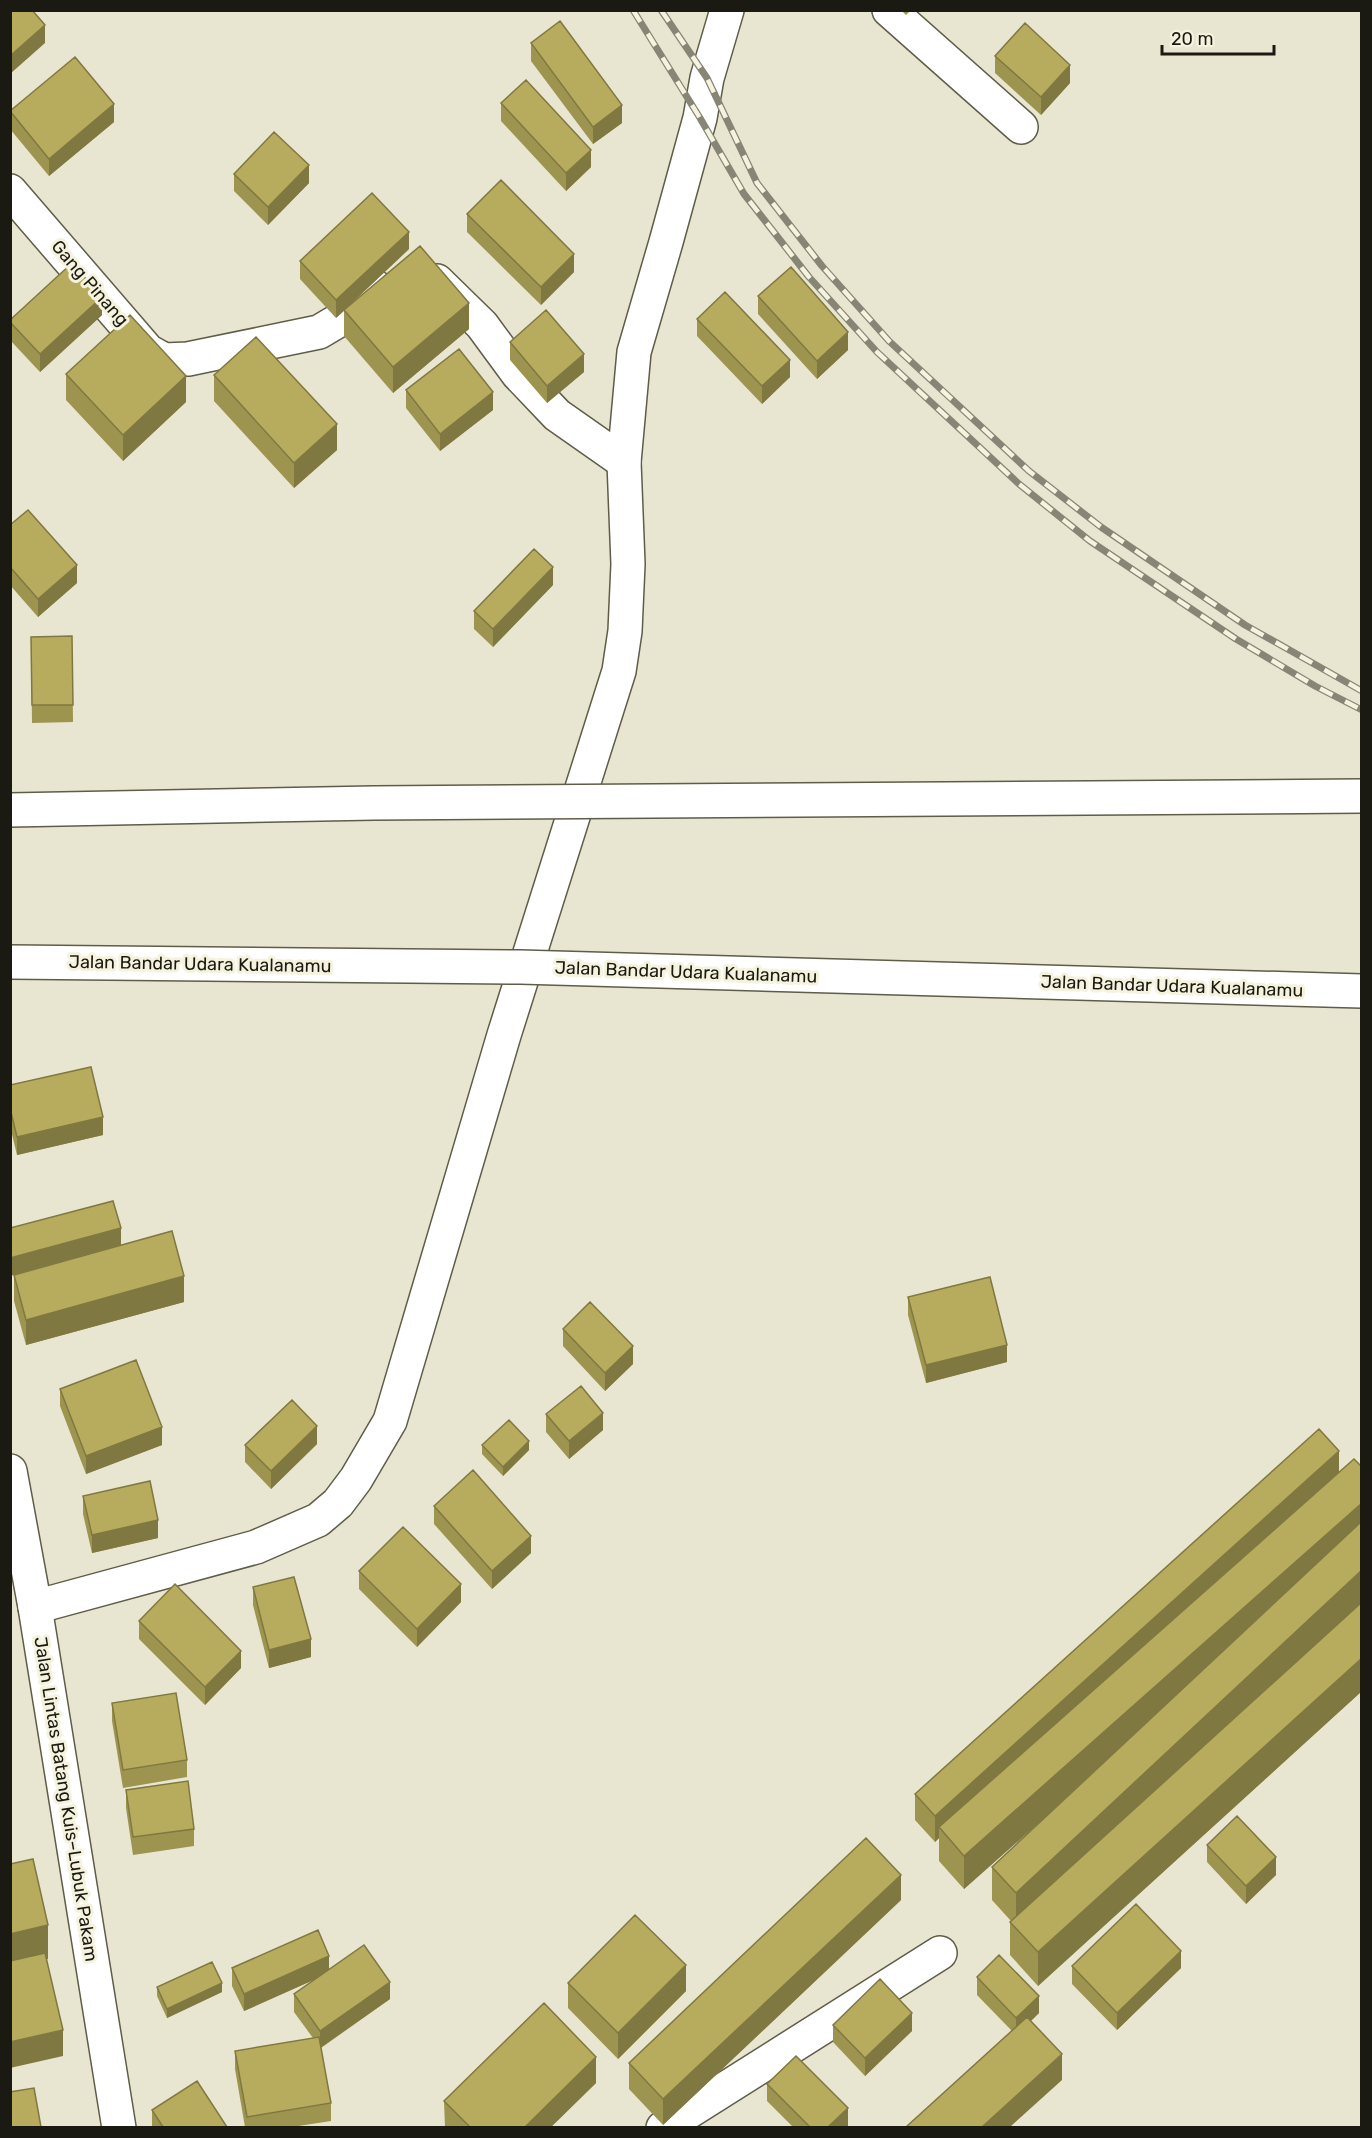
<svg xmlns="http://www.w3.org/2000/svg" width="1372" height="2138" font-family="Rubik,sans-serif">
  <rect width="100%" height="100%" fill="#e8e5d0"/>
  <g fill="none" stroke-linecap="round" stroke-linejoin="round">
    <defs>
      <path id="minor" d="M889,10L1021,127
        M10,191L148,351L164,360L188,359L319,332L346,316L377,288
        M437,281L482,325L518,374L557,415L624,462
        M663,2128L940,1953"/>
      <path id="major" d="M35,1607L256,1547L318,1520L338,1503L356,1479L390,1421L504,1035L619,671L625,631L628,564L624,462L634,352L666,242L700,118L707,78L727,10"/>
      <path id="highway" d="M10,1471L35,1607L119,2128"/>
    </defs>
    <!-- minor casing -->
    <use href="#minor" stroke="#5f5c49" stroke-width="36"/>
    <!-- major casing -->
    <use href="#major" stroke="#5f5c49" stroke-width="36"/>
    <!-- highway casing -->
    <use href="#highway" stroke="#5f5c49" stroke-width="36"/>
    <!-- minor -->
    <use href="#minor" stroke="#fff" stroke-width="33"/>
    <!-- major -->
    <use href="#major" stroke="#fff" stroke-width="33"/>
    <!-- highway -->
    <use href="#highway" stroke="#fff" stroke-width="33"/>
    <defs>
      <path id="rail" d="M633,10L700,118L744,194L809,277L877,352L1019,484L1090,541L1236,639L1315,686L1362,710
        M661,10L707,78L757,183L822,266L889,341L1029,471L1101,527L1245,625L1362,691"/>
    </defs>
    <!-- rail casing -->
    <use href="#rail" stroke="#878576" stroke-width="7"/>
    <!-- rail -->
    <use href="#rail" stroke="#f5f2dd" stroke-width="4.5" stroke-dasharray="14" stroke-linecap="butt"/>
    <defs>
      <path id="highway-bridge" d="M10,810L374,803L1362,796
        M10,962L520,967L1362,991"/>
    </defs>
    <!-- highway-bridge casing -->
    <use href="#highway-bridge" stroke="#5f5c49" stroke-width="36" stroke-linecap="butt"/>
    <!-- highway-bridge -->
    <use href="#highway-bridge" stroke="#fff" stroke-width="33"/>
  </g>
  <!-- wall -->
  <path fill="#9d9450" d="M901,10H911L906,15Z
    M531,43L622,123L593,144L531,61Z
    M995,56L1070,83L1041,115L995,73Z
    M501,103L591,167L566,191L501,121Z
    M10,111L114,122L49,176L10,129Z
    M234,174L309,183L268,225L234,191Z
    M467,214L574,272L541,305L467,232Z
    M409,249L353,302L469,329L393,393L344,336V311L336,318L300,279V261Z
    M758,296L848,350L817,379L758,314Z
    M102,315L40,372L10,340V320Z
    M697,319L790,377L762,404L697,336Z
    M510,342L584,372L547,403L510,360Z
    M66,374L186,402L123,461L66,400Z
    M214,375L337,450L294,488L214,401Z
    M406,390L493,410L440,451L406,408Z
    M10,525L77,583L38,617L10,585Z
    M553,585L493,647L474,629V611Z
    M72,636L73,722L32,723L31,637Z
    M10,1085L103,1135L17,1155L10,1126Z
    M121,1245L184,1302L26,1345L14,1301V1275Z
    M908,1297L1007,1362L926,1383L908,1315Z
    M563,1329L633,1364L605,1391L563,1346Z
    M60,1389L162,1445L86,1474L60,1406Z
    M546,1414L603,1430L569,1459L546,1432Z
    M317,1444L271,1489L245,1462V1445Z
    M482,1445L529,1450L503,1476L482,1454Z
    M1362,1467V1691L1038,1986L1010,1955V1922L1011,1921L992,1900V1867L1050,1813L964,1889L939,1861V1838L935,1842L915,1820V1794L1339,1472Z
    M83,1496L158,1538L92,1553L83,1514Z
    M434,1506L531,1553L492,1589L434,1524Z
    M359,1571L461,1602L417,1647L359,1589Z
    M253,1587L311,1657L269,1668L253,1605Z
    M139,1621L241,1668L205,1705L139,1639Z
    M112,1703L187,1760V1777L123,1788L112,1721Z
    M126,1790L194,1829V1846L133,1855L126,1808Z
    M1207,1845L1276,1875L1246,1904L1207,1862Z
    M901,1900L663,2125L629,2089V2063Z
    M1072,1966L1181,1968L1117,2030L1072,1984Z
    M232,1968L329,1970L390,1999L321,2048L331,2103V2121L292,2127H245L235,2069V2051L313,2038L294,2012V1994L316,1979L244,2011L232,1986Z
    M977,1977L1039,2013L1031,2021L1062,2080L1012,2031L977,1995Z
    M568,1983L686,1991L618,2059L568,2008Z
    M157,1987L222,1992L167,2018L157,1996Z
    M833,2025L912,2031L865,2076L833,2042Z
    M596,2083L551,2127H445L444,2101Z
    M767,2084L848,2126L846,2127H793L767,2101Z
    M152,2110L227,2127H152Z"/>
  <!-- shaded-wall -->
  <path fill="#807841" d="M45,25V43L10,74V56Z
    M1070,65V83L1041,115V97Z
    M114,104V122L49,176V159Z
    M622,105V123L593,144V127Z
    M591,150V167L566,191V173Z
    M309,165V183L268,225V207Z
    M409,232V249L336,318V300Z
    M574,254V272L541,305V287Z
    M102,297V315L40,372V354Z
    M469,303V329L393,393V367Z
    M848,332V350L817,379V361Z
    M584,354V372L547,403V386Z
    M790,360V377L762,404V386Z
    M186,376V402L123,461V435Z
    M493,392V410L440,451V434Z
    M337,424V450L294,488V463Z
    M77,565V583L38,617V599Z
    M553,567V585L493,647V629Z
    M103,1117V1135L17,1155V1137Z
    M121,1228V1245L10,1276V1258Z
    M184,1276V1302L26,1345V1320Z
    M1007,1345V1362L926,1383V1365Z
    M633,1346V1364L605,1391V1373Z
    M603,1413V1430L569,1459V1441Z
    M317,1426V1444L271,1489V1471Z
    M162,1427V1445L86,1474V1456Z
    M529,1441V1450L503,1476V1467Z
    M1339,1451V1477L939,1827V1838L935,1842V1816Z
    M1362,1503V1536L964,1889V1856Z
    M158,1520V1538L92,1553V1535Z
    M531,1536V1553L492,1589V1571Z
    M1362,1570V1603L1016,1926V1893Z
    M461,1584V1602L417,1647V1629Z
    M311,1639V1657L269,1668V1650Z
    M241,1651V1668L205,1705V1687Z
    M1362,1658V1691L1038,1986V1952Z
    M1276,1857V1875L1246,1904V1886Z
    M901,1875V1900L663,2125V2099Z
    M48,1925V1959L10,1967V1934Z
    M1181,1951V1968L1117,2030V2013Z
    M329,1956V1973L244,2011V1994Z
    M686,1965V1991L618,2059V2033Z
    M390,1982V1999L320,2048V2031Z
    M222,1983V1992L167,2018V2009Z
    M1039,1996V2013L1016,2035V2018Z
    M912,2013V2031L865,2076V2058Z
    M63,2030V2056L10,2068V2042Z
    M1062,2054V2080L1010,2127H982Z
    M596,2057V2083L551,2127H525Z
    M848,2108V2126L846,2127H828Z"/>
  <!-- building -->
  <path fill="#b7ac5d" stroke="#807841" stroke-width="1.5" d="M10,10H32L45,25L10,56Z
    M560,21L622,105L593,127L531,43Z
    M1025,23L1070,65L1041,97L995,56Z
    M75,57L114,104L49,159L10,111Z
    M526,80L591,150L566,173L501,103Z
    M274,132L309,165L268,207L234,174Z
    M501,180L574,254L541,287L467,214Z
    M372,193L409,232L336,300L300,261Z
    M420,246L469,303L393,367L344,310Z
    M72,263L102,297L40,354L10,322V320Z
    M791,267L848,332L817,361L758,296Z
    M725,292L790,360L762,386L697,319Z
    M546,310L584,354L547,386L510,342Z
    M130,315L186,376L123,435L66,374Z
    M256,337L337,424L294,463L214,375Z
    M459,349L493,392L440,434L406,390Z
    M28,510L77,565L38,599L10,567V525Z
    M534,549L553,567L493,629L474,611Z
    M72,636L73,705H32L31,637Z
    M91,1067L103,1117L17,1137L10,1108V1085Z
    M113,1201L121,1228L10,1258V1228Z
    M172,1231L184,1276L26,1320L14,1275Z
    M990,1277L1007,1345L926,1365L908,1297Z
    M590,1302L633,1346L605,1373L563,1329Z
    M136,1360L162,1427L86,1456L60,1389Z
    M581,1386L603,1413L569,1441L546,1414Z
    M292,1400L317,1426L271,1471L245,1445Z
    M509,1420L529,1441L503,1467L482,1445Z
    M1319,1429L1339,1451L935,1816L915,1794Z
    M1354,1459L1362,1467V1503L964,1856L939,1827Z
    M473,1470L531,1536L492,1571L434,1506Z
    M150,1481L158,1520L92,1535L83,1496Z
    M1362,1521V1570L1016,1893L992,1867Z
    M403,1527L461,1584L417,1629L359,1571Z
    M294,1577L311,1639L269,1650L253,1587Z
    M175,1584L241,1651L205,1687L139,1621Z
    M1362,1602V1658L1038,1952L1010,1922Z
    M176,1693L187,1760L123,1770L112,1703Z
    M188,1781L194,1829L133,1837L126,1790Z
    M1237,1816L1276,1857L1246,1886L1207,1845Z
    M866,1838L901,1875L663,2099L629,2063Z
    M33,1859L48,1925L10,1934V1864Z
    M1136,1904L1181,1951L1117,2013L1072,1966Z
    M635,1915L686,1965L618,2033L568,1983Z
    M318,1930L329,1956L244,1994L232,1968Z
    M364,1945L390,1982L320,2031L294,1994Z
    M45,1953L63,2030L10,2042V1961Z
    M999,1955L1039,1996L1016,2018L977,1977Z
    M212,1962L222,1983L167,2009L157,1987Z
    M880,1979L912,2013L865,2058L833,2025Z
    M544,2003L596,2057L525,2127H470L444,2101Z
    M1027,2017L1062,2054L982,2127H906Z
    M319,2037L331,2103L247,2117L235,2051Z
    M796,2056L848,2108L828,2127H810L767,2084Z
    M197,2081L227,2127H163L152,2110Z
    M34,2088L41,2127H10V2092Z"/>
  <g text-anchor="middle" dominant-baseline="central" stroke-width="6" stroke-linejoin="round" paint-order="stroke">
    <!-- street labels -->
    <g font-size="18" fill="#1b1a12" stroke="#f5f2dd">
      <text transform="translate(90 283) rotate(49)">Gang Pinang</text>
      <text transform="translate(200 964) rotate(1)">Jalan Bandar Udara Kualanamu</text>
      <text transform="translate(686 972) rotate(2)">Jalan Bandar Udara Kualanamu</text>
      <text transform="translate(1172 986) rotate(2)">Jalan Bandar Udara Kualanamu</text>
      <text transform="translate(66 1799) rotate(81)">Jalan Lintas Batang Kuis–Lubuk Pakam</text>
    </g>
  </g>
  <!-- border -->
  <rect width="1372" height="2138" fill="none" stroke="#1b1a12" stroke-width="24"/>
  <!-- scale -->
  <path d="M1162 45v9h112v-9" fill="none" stroke="#1b1a12" stroke-width="3"/>
  <text x="1171" y="45" font-size="18" fill="#1b1a12" stroke="#f5f2dd" stroke-width="4.5" paint-order="stroke">20 m</text>
</svg>
